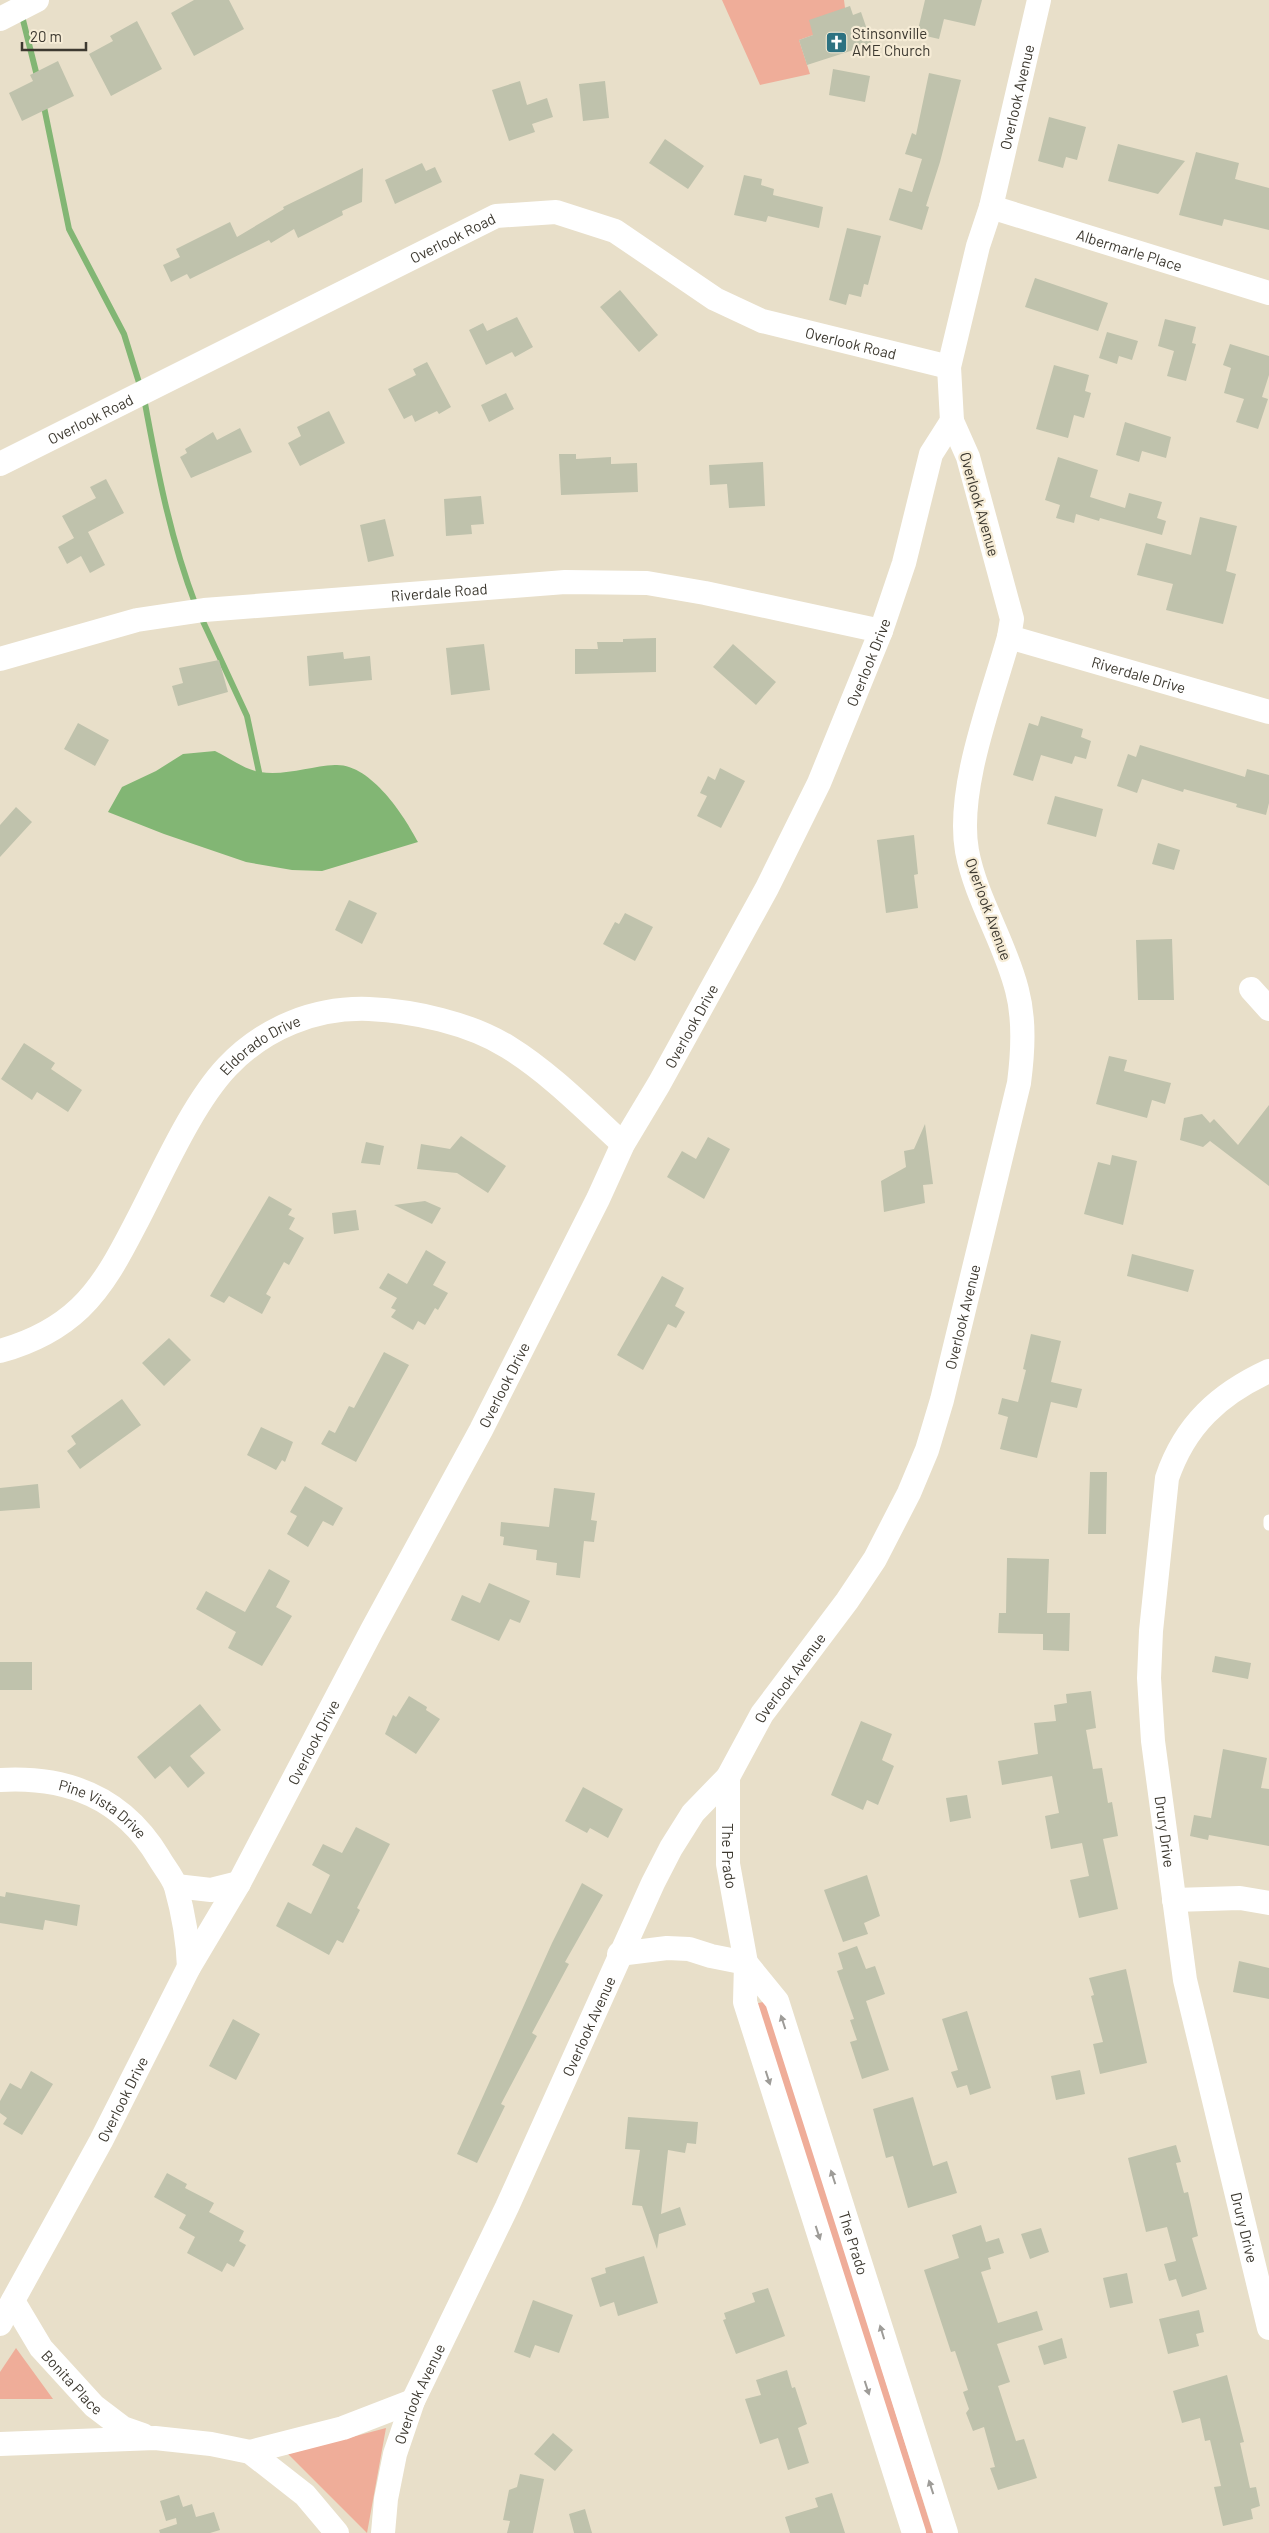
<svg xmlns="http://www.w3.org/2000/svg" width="1269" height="2533" font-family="Barlow,sans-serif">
  <rect width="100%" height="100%" fill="#e8dfc9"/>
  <!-- green -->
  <path fill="#efad99" d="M722,0H844L845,8L813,35L799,40L810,74L760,85Z
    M767,2001L933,2533H919L750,2005Z
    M16,2348L53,2399H0V2372Z
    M386,2428L367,2533L288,2454Z"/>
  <!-- water -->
  <path fill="#82b674" d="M215,751C228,757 245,770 260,772C285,776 311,766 335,765C370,763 404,815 418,842L322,871L292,870L246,862L164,834L108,812L122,787L156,771L183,754Z"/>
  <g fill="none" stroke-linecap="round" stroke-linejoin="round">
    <!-- stream -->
    <path stroke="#82b674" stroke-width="6" d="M21,12L38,80
      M43,102L69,229L124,334L141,389
      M144,398C157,469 170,538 196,606
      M200,615L247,716L259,772"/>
  </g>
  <!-- building -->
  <path fill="#bfc2ac" d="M194,0H229L244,29L194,56L171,13Z
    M925,0H982L975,26L944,19L939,39L917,34Z
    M850,6L853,15L861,12L872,44L807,65L799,40L813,35L809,20Z
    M137,21L162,69L111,96L89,54L113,41L110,36Z
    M58,61L74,96L22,121L9,93L33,81L30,75Z
    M833,69L870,76L865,102L829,95Z
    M929,73L961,80L940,162L926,206L929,207L922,230L889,220L899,188L912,192L922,159L905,154L912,133L916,135Z
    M520,81L527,105L547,98L553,117L532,124L535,132L509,141L492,90Z
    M605,81L609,118L583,121L579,84Z
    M1049,117L1086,127L1077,160L1066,157L1063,168L1038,161Z
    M665,139L704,166L688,189L649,163Z
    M1118,144L1185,161L1158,194L1108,181Z
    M1196,152L1239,163L1235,179L1269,188V230L1224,219L1222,226L1179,215Z
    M422,163L426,171L435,167L442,182L395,204L385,180Z
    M363,168L362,202L342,211L343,215L298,238L294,229L271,243L269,240L190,279L187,274L171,282L163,265L180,257L176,249L230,222L237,237L284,209L283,207Z
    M744,175L762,179L761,185L774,189L773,195L823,207L819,228L768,216L766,222L734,215Z
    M847,228L881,236L868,285L864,284L861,297L849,294L846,305L829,300Z
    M1035,278L1108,303L1098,331L1025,307Z
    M620,290L658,335L639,352L600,307Z
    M517,317L533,347L515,357L512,352L486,365L469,330L483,323L487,331Z
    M1165,319L1196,327L1192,343L1196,344L1186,381L1167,376L1174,351L1158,346Z
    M1107,332L1138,341L1132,360L1119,356L1117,364L1099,358Z
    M1230,344L1269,356V375L1262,397L1268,399L1258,429L1236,422L1244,399L1224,393L1231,368L1223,365Z
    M427,362L451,407L439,414L437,411L415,422L412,415L404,419L388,389L416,375L413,369Z
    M1054,365L1089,375L1085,391L1091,393L1084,418L1074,415L1068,438L1036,429Z
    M506,393L514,409L489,422L481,405Z
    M329,411L345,443L300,466L288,443L301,436L297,427Z
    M1125,422L1171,437L1166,458L1142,451L1139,462L1116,455Z
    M240,428L252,452L191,478L180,457L187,453L185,449L213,432L217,440Z
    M559,454H576V459L611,457V464L637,463L638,492L561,495Z
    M1058,457L1098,470L1090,497L1125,508L1129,493L1162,502L1157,518L1166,521L1162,535L1100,518L1099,521L1076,514L1074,523L1056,518L1060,505L1045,500Z
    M763,462L765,506L729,508L727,484L710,485L709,465Z
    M106,479L124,513L88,532L105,565L90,573L81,556L67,564L58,547L74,538L62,516L96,498L90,487Z
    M481,496L484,524L471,525L472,534L446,536L444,499Z
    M1200,517L1237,526L1226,571L1236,574L1223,624L1166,610L1173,584L1137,575L1146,543L1191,555Z
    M385,519L394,556L368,562L360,525Z
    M656,638V672L575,674V649H598L597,642H623V639Z
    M484,644L490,690L451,695L446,648Z
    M733,644L776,682L756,705L713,667Z
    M343,652L344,659L370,656L372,680L309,686L307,656Z
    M219,660L228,692L178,706L172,686L183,683L179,668Z
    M1041,716L1083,729L1081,737L1091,741L1086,759L1075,756L1072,764L1041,755L1033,781L1013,775L1029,723L1038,726Z
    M78,723L109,740L95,766L64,749Z
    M1140,745L1245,777L1247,769L1269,775V803L1266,815L1236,807L1237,804L1184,789L1183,792L1142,779L1137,793L1117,786L1128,754L1136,757Z
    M720,768L745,781L721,828L697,816L707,796L700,793L708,776L715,780Z
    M1055,796L1103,809L1096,837L1047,824Z
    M16,807L32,822L0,857V825Z
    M914,835L918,874L914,875L918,908L886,913L877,840Z
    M1158,843L1180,850L1174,870L1152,864Z
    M349,900L377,913L362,944L335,930Z
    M625,913L653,927L635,961L603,944L615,922L619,924Z
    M1172,939L1174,1000H1138L1136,940Z
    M24,1043L55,1063L51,1069L82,1090L68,1112L37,1092L32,1100L1,1079Z
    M1109,1056L1127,1060L1124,1071L1171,1083L1165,1104L1152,1100L1147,1118L1096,1104Z
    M1269,1105V1186L1210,1141L1203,1147L1180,1140L1184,1118L1202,1114L1210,1123L1214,1119L1238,1145Z
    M925,1124L933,1184L923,1185L925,1203L884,1212L881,1181L906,1167L904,1151L914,1149Z
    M461,1136L506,1166L488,1193L457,1173L417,1169L421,1144L450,1149Z
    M708,1137L730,1149L704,1199L667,1177L682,1151L696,1159Z
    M366,1142L384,1146L380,1165L361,1163Z
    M1112,1155L1137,1161L1123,1225L1084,1214L1098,1162L1110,1165Z
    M269,1196L292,1209L288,1215L295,1218L289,1229L304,1238L289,1265L284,1262L266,1294L271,1297L262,1314L229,1296L224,1303L210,1296Z
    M425,1201L441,1208L432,1224L394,1205Z
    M356,1210L359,1230L334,1234L332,1213Z
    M426,1250L446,1262L433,1285L448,1293L438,1310L435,1308L425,1325L418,1321L413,1330L391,1317L396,1310L391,1308L397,1298L379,1288L388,1273L407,1284Z
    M1132,1254L1194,1270L1188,1292L1127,1276Z
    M662,1276L684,1288L675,1306L685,1312L676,1328L668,1324L643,1370L617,1355Z
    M1031,1334L1061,1341L1051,1382L1082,1389L1077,1408L1051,1402L1037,1458L1000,1449L1008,1417L998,1414L1002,1398L1018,1402L1026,1370L1023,1369Z
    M169,1338L191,1360L164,1386L142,1363Z
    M384,1352L409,1365L356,1462L321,1444L329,1430L335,1433L349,1406L354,1408Z
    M122,1399L141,1425L80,1469L67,1451L76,1444L71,1436Z
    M261,1427L293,1442L285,1462L282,1460L276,1470L247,1455Z
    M1090,1472H1107L1106,1534H1088Z
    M38,1484L40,1508L0,1511V1488Z
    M305,1486L343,1508L333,1526L323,1521L308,1547L287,1534L297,1516L290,1512Z
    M554,1488L595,1493L591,1520L597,1521L594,1542L584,1541L580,1578L556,1575L557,1563L536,1560L537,1550L503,1545L504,1537L500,1536L501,1522L549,1527Z
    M1007,1558L1049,1559L1047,1613H1070L1069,1651L1043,1650V1634L998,1633L999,1613H1006Z
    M269,1569L290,1581L276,1607L292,1616L262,1666L228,1648L236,1632L196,1609L206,1591L245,1612Z
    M489,1583L530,1601L520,1623L510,1619L499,1641L451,1620L462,1595L480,1603Z
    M1215,1656L1251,1663L1248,1679L1212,1672Z
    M0,1662H32V1690H0Z
    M1091,1691L1096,1728L1086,1730L1093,1769L1102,1768L1108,1803L1112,1802L1118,1836L1103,1839L1118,1909L1079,1918L1070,1880L1089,1876L1082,1843L1051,1849L1045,1816L1059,1813L1052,1776L1002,1785L998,1761L1038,1754L1034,1723L1056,1721L1054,1705L1067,1703L1066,1694Z
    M409,1696L427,1707L426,1710L440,1719L416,1754L385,1734L393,1715L396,1717Z
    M200,1704L221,1730L190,1756L205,1773L188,1788L170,1766L155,1779L137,1757Z
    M861,1721L892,1734L882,1760L894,1766L878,1805L867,1800L863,1810L831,1795Z
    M1223,1749L1267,1758L1261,1788L1269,1789V1846L1209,1835L1208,1840L1190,1836L1194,1815L1211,1818Z
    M583,1787L623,1809L608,1838L590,1828L587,1833L565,1821Z
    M967,1795L971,1818L950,1822L946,1798Z
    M356,1827L390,1844L357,1908L360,1910L343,1943L337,1940L329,1955L276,1926L288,1902L311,1914L330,1875L312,1865L323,1844L342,1853Z
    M867,1875L880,1916L864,1923L868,1934L843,1942L824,1890Z
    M582,1883L603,1895L565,1962L569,1964L532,2033L537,2036L501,2104L505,2106L477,2163L457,2154L552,1943Z
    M6,1892L80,1905L77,1926L45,1920L43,1930L0,1923V1896L5,1897Z
    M857,1946L866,1969L875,1966L885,1994L866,2001L889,2070L862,2079L850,2042L857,2040L850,2020L854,2019L837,1971L843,1969L838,1953Z
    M1239,1961L1269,1968V1999L1233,1992Z
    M1126,1969L1147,2063L1100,2074L1093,2044L1103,2042L1091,1996L1094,1995L1089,1978Z
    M967,2011L991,2088L970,2095L967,2085L957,2088L951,2072L958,2070L942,2019Z
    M233,2019L260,2034L236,2080L209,2066Z
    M1080,2070L1085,2094L1056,2100L1051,2076Z
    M31,2071L53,2084L22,2135L3,2124L7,2118L0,2113V2101L10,2083L21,2089Z
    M913,2097L933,2166L947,2161L957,2193L908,2208L893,2156L886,2158L873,2109Z
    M628,2117L698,2122L696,2144L687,2143L685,2153L668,2150L661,2214L680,2207L686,2225L659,2234L657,2249L642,2206L632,2205L640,2150L625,2149Z
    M1176,2145L1181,2162L1176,2163L1184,2193L1188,2192L1198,2236L1192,2238L1207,2289L1182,2297L1176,2279L1169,2281L1164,2264L1176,2261L1167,2227L1146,2232L1128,2158Z
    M167,2173L187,2184L185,2188L214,2203L209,2212L244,2231L239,2241L246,2245L234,2267L227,2263L222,2272L187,2253L195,2237L179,2228L186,2215L154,2197Z
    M981,2225L986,2242L999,2238L1004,2253L988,2258L991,2269L981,2272L998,2323L1037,2311L1043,2330L997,2344L1010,2382L998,2386L1016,2441L1024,2439L1037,2478L998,2490L990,2468L995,2467L984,2427L973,2431L966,2413L969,2409L963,2392L968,2390L955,2351L951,2352L924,2270L959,2258L952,2235Z
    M1041,2228L1049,2252L1030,2259L1021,2234Z
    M644,2256L658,2303L618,2316L614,2302L600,2307L591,2278L606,2273L605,2268Z
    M1127,2273L1133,2303L1110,2308L1103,2278Z
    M768,2288L785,2336L736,2354L723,2320L726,2319L724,2313L755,2302L752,2293Z
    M533,2300L573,2315L559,2353L535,2345L530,2358L514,2352Z
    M1199,2310L1204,2332L1196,2334L1199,2346L1168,2354L1159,2319Z
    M1062,2338L1067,2358L1044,2365L1038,2346Z
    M787,2370L792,2388L795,2387L807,2424L798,2428L809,2463L788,2470L778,2438L760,2444L745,2399L761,2395L756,2380Z
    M1227,2375L1244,2442L1240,2443L1250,2488L1256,2487L1260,2506L1251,2509L1253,2519L1223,2526L1214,2487L1221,2486L1210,2440L1205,2441L1200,2418L1182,2423L1173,2391Z
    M553,2433L573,2450L555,2471L534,2454Z
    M520,2474L544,2479L533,2533H507L510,2521L503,2520L509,2490L517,2487Z
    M832,2493L845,2533H790L785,2517L818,2507L815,2498Z
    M179,2495L183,2507L192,2504L196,2517L214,2512L220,2530L210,2533H160L159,2530L177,2524L176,2518L166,2521L160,2501Z
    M585,2509L592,2533H574L569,2514Z"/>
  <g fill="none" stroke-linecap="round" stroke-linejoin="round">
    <!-- service -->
    <path stroke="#fff" stroke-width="11" d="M1269,1520V1525"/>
    <!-- minor -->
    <g stroke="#fff" stroke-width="24">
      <path d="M0,19L37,0"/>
      <path id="s1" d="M991,207L1269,293"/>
      <path id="s2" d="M0,464L496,216L556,212L615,231L715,299L762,321L949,367"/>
      <path id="s3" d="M1009,637L1269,712"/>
      <path id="s4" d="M0,659L137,620L204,610L565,582L647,583L705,593L881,631"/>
      <path d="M1251,989L1269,1009"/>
      <path id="s5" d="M0,1351C29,1343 58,1329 80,1308C104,1285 120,1254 135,1225C160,1178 191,1105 227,1067C264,1028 315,1007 369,1009C414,1011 469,1023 508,1047C550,1073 586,1110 623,1144"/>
      <path id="s6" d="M1269,1371C1219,1394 1185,1425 1167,1478L1151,1631L1149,1678L1153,1741L1185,1980L1269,2328"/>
      <path id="s7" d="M728,1777V1864L746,1963L745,2002L914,2533"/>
      <path id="s8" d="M0,1780C68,1776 123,1798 159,1858C164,1867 173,1877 176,1887C183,1912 188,1941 189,1967"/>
      <path d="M176,1886L211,1890L239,1883"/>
      <path d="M1174,1900L1240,1898L1269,1903"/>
      <path id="s9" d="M619,1954L667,1948L689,1949L711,1956L746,1963L777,2001L946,2533"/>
      <path id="s10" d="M13,2301L41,2348L94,2406L123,2428L143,2435"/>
      <path id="s11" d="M0,2324L101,2141L189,1967L239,1883L372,1630L481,1430L598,1199L623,1144L659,1084L767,888L819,783L881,631L904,563L931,454L952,421"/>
      <path d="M0,2444L155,2438L211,2444L250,2452L305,2495L337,2533"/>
      <path d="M250,2452L343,2428L413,2401"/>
      <path id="s12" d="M383,2533L386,2499L395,2454L413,2401L507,2207L653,1883L671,1848L693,1813L728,1777L762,1714L847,1601L875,1559L909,1493L927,1450L942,1400L1019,1083C1023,1052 1025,1020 1017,990C1005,942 976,899 967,851C956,789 992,698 1009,637L1012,619L968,457L952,421L949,367L978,246L991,207L1039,0"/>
    </g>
  </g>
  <!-- one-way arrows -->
  <defs><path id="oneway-solid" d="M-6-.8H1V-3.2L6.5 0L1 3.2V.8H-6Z" transform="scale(1.25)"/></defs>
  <g fill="#9e9c98">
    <use href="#oneway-solid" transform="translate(783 2022) rotate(-108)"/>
    <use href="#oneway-solid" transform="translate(768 2078) rotate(72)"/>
    <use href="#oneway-solid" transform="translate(833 2177) rotate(-108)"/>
    <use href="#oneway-solid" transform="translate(818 2233) rotate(72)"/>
    <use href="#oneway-solid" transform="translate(882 2332) rotate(-107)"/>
    <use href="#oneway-solid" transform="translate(867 2388) rotate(72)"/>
    <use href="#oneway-solid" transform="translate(931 2487) rotate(-108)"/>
  </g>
  <!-- icons -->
  <defs>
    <symbol id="church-square" viewBox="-11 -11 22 22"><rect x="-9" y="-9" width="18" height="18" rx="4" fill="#2d7281" stroke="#f6ecd6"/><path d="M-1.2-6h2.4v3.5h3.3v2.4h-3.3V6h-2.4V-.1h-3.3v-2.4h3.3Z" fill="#fff"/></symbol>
  </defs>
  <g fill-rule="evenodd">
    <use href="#church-square" x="824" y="30" width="25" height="25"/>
  </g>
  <g text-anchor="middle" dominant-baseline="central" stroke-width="4.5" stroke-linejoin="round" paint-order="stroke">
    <!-- poi labels -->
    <g font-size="15" fill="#3d3930" stroke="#f6ecd6" text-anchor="start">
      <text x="852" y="33">Stinsonville<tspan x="852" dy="17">AME Church</tspan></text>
    </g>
    <!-- street labels -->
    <g font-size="15" fill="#3d3930" stroke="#f6ecd6">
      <text stroke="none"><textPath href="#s12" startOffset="2620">Overlook Avenue</textPath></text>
      <text stroke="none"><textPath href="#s2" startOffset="506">Overlook Road</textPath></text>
      <text stroke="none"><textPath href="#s1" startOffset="145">Albermarle Place</textPath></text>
      <text stroke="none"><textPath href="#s2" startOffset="941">Overlook Road</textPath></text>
      <text stroke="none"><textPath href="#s2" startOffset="101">Overlook Road</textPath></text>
      <text transform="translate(980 504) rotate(74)">Overlook Avenue</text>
      <text stroke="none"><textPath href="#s4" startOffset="446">Riverdale Road</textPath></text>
      <text stroke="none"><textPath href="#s11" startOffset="1876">Overlook Drive</textPath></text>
      <text stroke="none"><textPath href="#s3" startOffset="135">Riverdale Drive</textPath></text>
      <text transform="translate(989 909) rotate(70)">Overlook Avenue</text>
      <text stroke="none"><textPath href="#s11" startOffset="1471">Overlook Drive</textPath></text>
      <text stroke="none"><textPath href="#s5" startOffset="415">Eldorado Drive</textPath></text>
      <text stroke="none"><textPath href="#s12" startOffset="1360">Overlook Avenue</textPath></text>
      <text stroke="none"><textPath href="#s11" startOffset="1066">Overlook Drive</textPath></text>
      <text stroke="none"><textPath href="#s12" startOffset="955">Overlook Avenue</textPath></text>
      <text stroke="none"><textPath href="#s11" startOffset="661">Overlook Drive</textPath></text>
      <text stroke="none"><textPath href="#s8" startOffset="110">Pine Vista Drive</textPath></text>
      <text stroke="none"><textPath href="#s6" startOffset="508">Drury Drive</textPath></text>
      <text stroke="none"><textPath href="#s7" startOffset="79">The Prado</textPath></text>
      <text stroke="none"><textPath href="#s12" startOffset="550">Overlook Avenue</textPath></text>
      <text stroke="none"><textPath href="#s11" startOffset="256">Overlook Drive</textPath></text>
      <text stroke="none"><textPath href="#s6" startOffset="912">Drury Drive</textPath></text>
      <text stroke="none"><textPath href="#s9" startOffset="432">The Prado</textPath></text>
      <text stroke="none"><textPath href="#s10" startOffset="101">Bonita Place</textPath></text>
      <text stroke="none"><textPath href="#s12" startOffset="145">Overlook Avenue</textPath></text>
    </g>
  </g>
  <!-- scale -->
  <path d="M22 42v8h64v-8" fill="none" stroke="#3d3930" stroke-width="2.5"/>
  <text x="30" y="42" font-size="15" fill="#3d3930" stroke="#f6ecd6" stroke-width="4" paint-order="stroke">20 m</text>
</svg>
